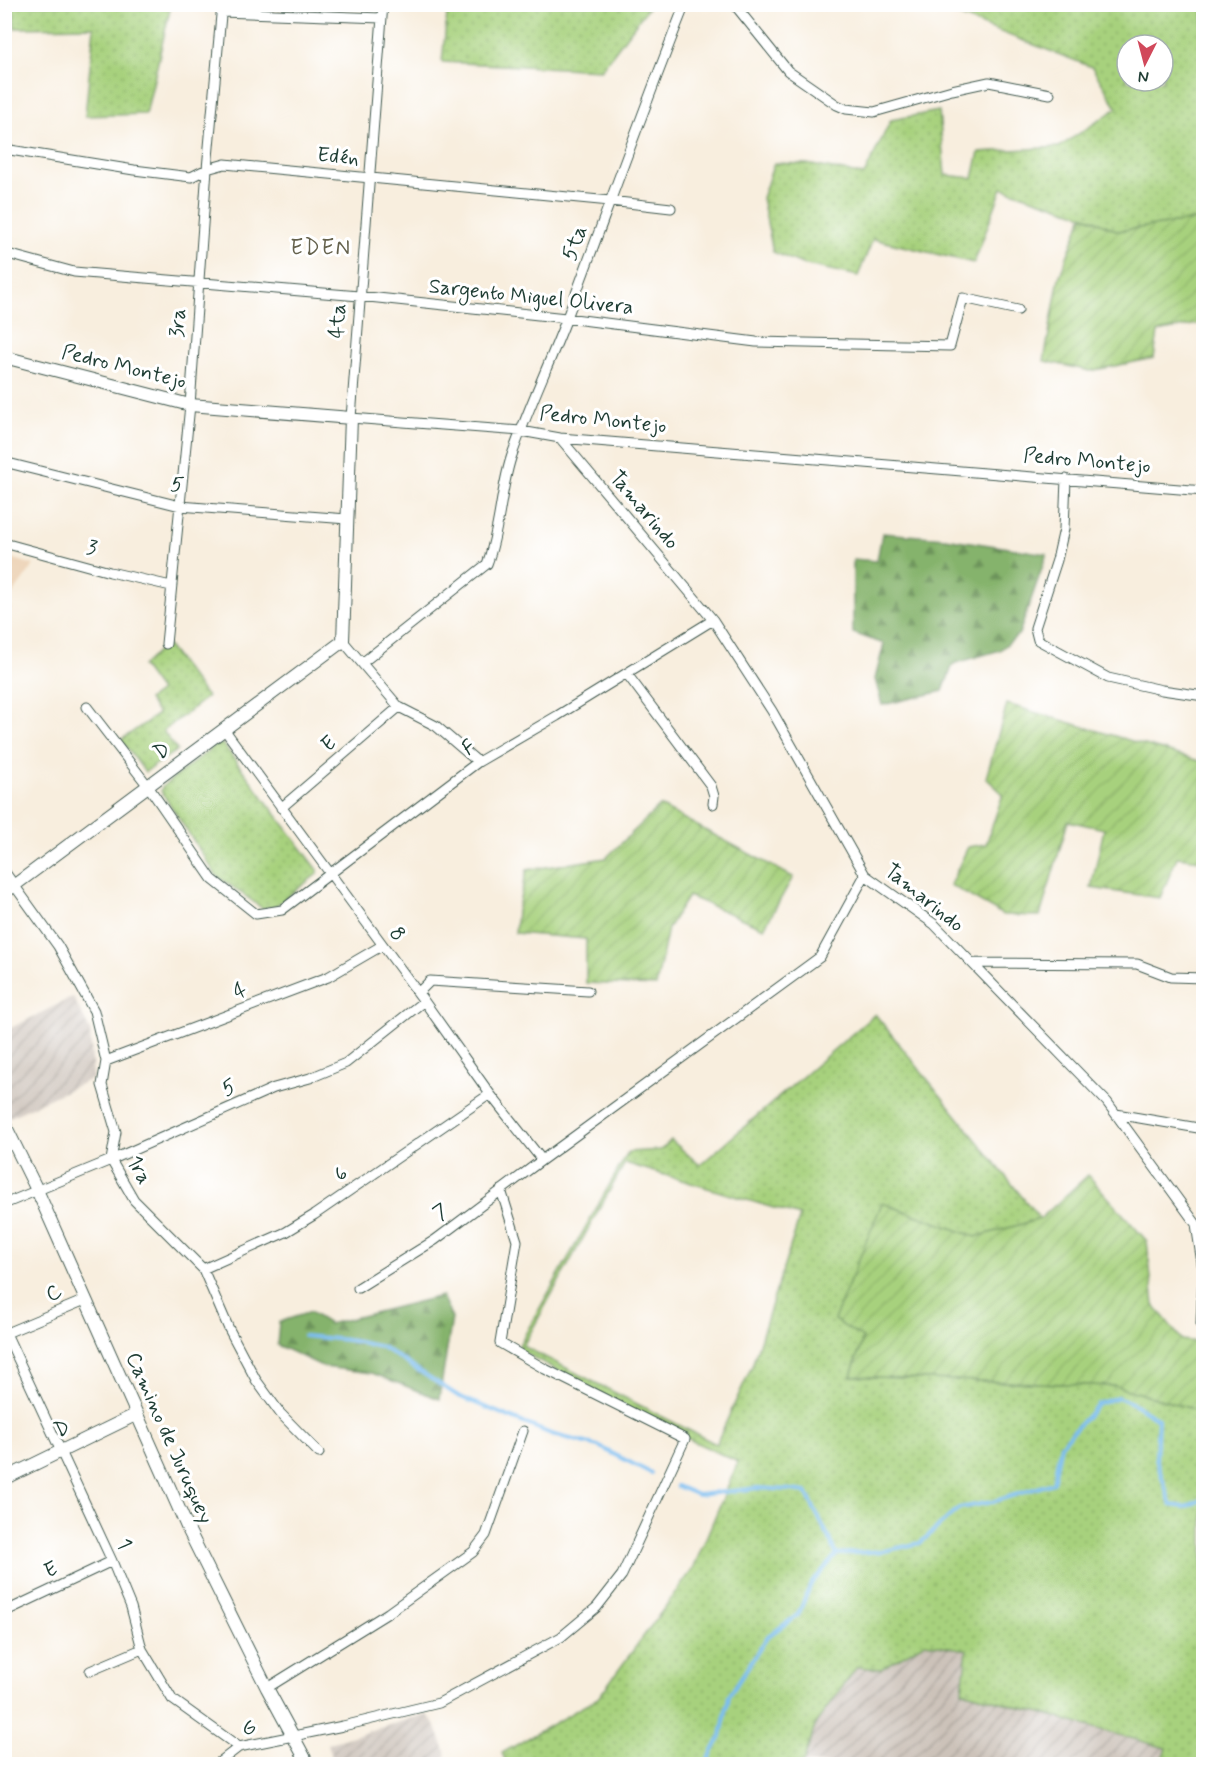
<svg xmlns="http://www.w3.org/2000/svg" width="1208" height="1769" font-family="Mynerve,sans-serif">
  <defs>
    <pattern id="industrial-furrows" width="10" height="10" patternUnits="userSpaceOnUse" patternTransform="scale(1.5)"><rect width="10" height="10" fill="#ccc2b9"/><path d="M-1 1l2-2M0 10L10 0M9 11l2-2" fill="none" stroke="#a59f97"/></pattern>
    <pattern id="grass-dots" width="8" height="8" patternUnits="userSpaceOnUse" patternTransform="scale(1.5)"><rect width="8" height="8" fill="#a7d17d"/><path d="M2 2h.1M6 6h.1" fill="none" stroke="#8fb46d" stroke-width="1.8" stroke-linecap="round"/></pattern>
    <pattern id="forest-firs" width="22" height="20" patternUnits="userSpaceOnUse" patternTransform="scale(1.5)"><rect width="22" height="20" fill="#85b36c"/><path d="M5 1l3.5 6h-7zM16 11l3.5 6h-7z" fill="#6c935a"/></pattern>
    <pattern id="garden-furrows" width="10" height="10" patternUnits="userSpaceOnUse" patternTransform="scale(1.5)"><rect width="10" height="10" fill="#a7d17d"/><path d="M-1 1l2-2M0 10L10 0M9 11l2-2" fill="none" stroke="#8fb46d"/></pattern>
  </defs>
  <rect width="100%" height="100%" fill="#fff"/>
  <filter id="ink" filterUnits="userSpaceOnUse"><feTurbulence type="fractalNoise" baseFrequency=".0167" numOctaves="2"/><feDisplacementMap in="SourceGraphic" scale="12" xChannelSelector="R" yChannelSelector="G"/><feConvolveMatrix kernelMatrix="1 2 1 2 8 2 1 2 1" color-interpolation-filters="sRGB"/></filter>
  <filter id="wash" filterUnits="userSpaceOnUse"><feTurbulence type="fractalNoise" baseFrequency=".008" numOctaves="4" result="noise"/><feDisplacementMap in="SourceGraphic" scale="24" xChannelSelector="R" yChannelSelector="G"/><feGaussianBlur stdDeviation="1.35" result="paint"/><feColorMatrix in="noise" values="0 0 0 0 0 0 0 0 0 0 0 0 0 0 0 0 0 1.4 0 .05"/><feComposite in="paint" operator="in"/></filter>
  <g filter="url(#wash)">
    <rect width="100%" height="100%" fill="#f8eede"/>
    <!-- built -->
    <path fill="#eed6bb" d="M5,556L34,565L7,602L12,608L5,620Z"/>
    <!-- industrial -->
    <path fill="url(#industrial-furrows)" d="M73,997L90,1030L93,1078L10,1117L5,1105V1031Z
      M925,1643L967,1650L962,1691L1166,1748L1160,1764H803L816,1723L857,1667L881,1669Z
      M426,1714L434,1722L447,1756L432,1764H334L327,1744Z"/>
    <!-- grass -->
    <path fill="url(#grass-dots)" stroke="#638758" stroke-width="1.5" fill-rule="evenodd" d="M13,5H171L146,114L85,116L94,27L15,28Z
      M448,5V4L650,5L601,70L442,62Z
      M930,5H1203V219L1118,231L1083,215L1002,188L974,263L873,239L858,276L802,264L773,252L762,198L774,163L807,164L864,175L891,120L939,111L945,175L973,178L979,152L1059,147L1117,108L1092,67ZM1127,45H1163V81H1127Z
      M166,644L207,697L163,731L177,750L145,772L121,740L158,714L148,700L160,691L142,666Z
      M217,744H223L318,870L317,874L274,907L262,908L216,875L161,791L162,787Z
      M875,1014L1040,1219L976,1237L882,1203L863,1338L851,1376L1115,1386L1203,1412V1764H1160L1166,1748L962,1691L967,1650L925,1643L881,1669L857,1667L816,1723L803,1764H507L502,1753L598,1698L693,1569L738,1462L669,1430L521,1351L519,1345L628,1152L661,1150L671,1140L700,1165ZM625,1163L800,1216L752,1366L716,1444L523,1346Z"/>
    <!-- forest -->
    <path fill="url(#forest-firs)" stroke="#527850" stroke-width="1.5" d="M882,533L945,538L1047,554L1019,634L1000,650L953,664L943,691L882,705L875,679L884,644L853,633V559L877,561Z
      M442,1296L452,1318L439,1399L372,1373L324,1367L277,1345L279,1322L310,1312L329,1324Z"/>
    <!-- garden -->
    <path fill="url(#garden-furrows)" stroke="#638758" stroke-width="1.5" d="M1083,215L1118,231L1203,219V323L1158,332L1154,358L1090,371L1044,361L1059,278Z
      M1007,704L1203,762L1204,845L1200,860L1177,857L1160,898L1091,888L1104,829L1068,821L1040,916L1003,915L950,885L968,847L986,844L1003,794L986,778Z
      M660,806L793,877L764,928L688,896L668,928L656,986L586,983V939L515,933L517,911L527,870L606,858Z
      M1088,1175L1147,1241L1154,1305L1182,1340L1203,1343V1412L1115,1386L851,1376L863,1338L834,1320L882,1203L976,1237L1040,1219Z"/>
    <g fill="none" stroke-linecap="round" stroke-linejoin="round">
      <!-- stream -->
      <path stroke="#7abdf0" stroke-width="4" d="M304,1336L348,1340L382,1347L458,1396L551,1434L598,1446L651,1473
        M677,1486L698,1495L758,1488L791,1490L806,1492L837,1554
        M706,1764L721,1736L729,1696L768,1636L798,1615L811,1584L837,1554L884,1551L920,1543L959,1508L992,1502L1053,1483L1061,1445L1098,1404L1118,1397L1134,1404L1158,1419L1156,1459L1171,1505L1185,1507L1204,1499"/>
    </g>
  </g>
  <g filter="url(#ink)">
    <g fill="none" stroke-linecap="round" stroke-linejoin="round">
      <defs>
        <path id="minor" d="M383,4L351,418L521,431L560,438L1204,491
          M734,4L788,71L837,105L846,109L874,112L952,90L989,82L1050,94
          M221,12L381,18
          M4,149L134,170L191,177L207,169L225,164L610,201L671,208
          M4,253L74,272L359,296L566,318L756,342L950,346L963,298L1018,310
          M560,438L713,620L772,711L865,875L934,924L1107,1102L1196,1224L1203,1270L1201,1324
          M4,462L180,506L347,519
          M1066,479L1064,529L1057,560L1035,628L1038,640L1108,678L1162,690L1204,696
          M4,543L110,572L171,586
          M343,641L399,707L436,726L478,762
          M166,644L190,405L207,169L222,4
          M362,663L487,564C500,530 500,493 511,458C527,410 550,363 568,315C607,211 644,107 685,4
          M627,674L711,786L714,796L713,804
          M87,707L148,786L212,879L256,914L282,910L478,762L557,716L713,620
          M224,729L424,1001L490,1094L542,1160
          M281,808L399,707
          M4,871L58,946L94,1011L106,1061L102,1085L116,1132L111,1160L134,1200L203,1269L229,1329L256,1380L280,1413L319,1453
          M972,963L1137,964L1171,977L1204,978
          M418,993L430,981L588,991
          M106,1061L328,977L383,945
          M1116,1114L1204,1129
          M4,1204L111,1160L274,1088L310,1078L346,1063L424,1001
          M203,1269L286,1232L314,1215L490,1094
          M358,1288L435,1240L542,1160L820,957L865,875
          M4,1329L112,1561L131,1607L142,1649L172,1699L239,1747
          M4,1334L85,1300
          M4,1612L112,1561
          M90,1671L142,1649
          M267,1688L388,1613L473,1552L486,1535L523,1431
          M217,1764L239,1747L343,1726L439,1703L561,1637L597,1607L622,1575L685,1439L545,1369L500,1343L517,1241L501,1190"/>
        <path id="tertiary" d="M4,357L190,405L351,418L343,641L4,893
          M4,1123L37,1190L188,1529L267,1688L308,1764
          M4,1479L137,1414"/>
      </defs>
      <!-- minor casing -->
      <use href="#minor" stroke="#40584e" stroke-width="11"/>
      <!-- tertiary casing -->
      <use href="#tertiary" stroke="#40584e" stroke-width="14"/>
      <!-- minor -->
      <use href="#minor" stroke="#fff" stroke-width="9"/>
      <!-- tertiary -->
      <use href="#tertiary" stroke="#fff" stroke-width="12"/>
    </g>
  </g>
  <g text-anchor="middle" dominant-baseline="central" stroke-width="6" stroke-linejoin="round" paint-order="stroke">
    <!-- street labels -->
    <g font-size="21" fill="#1f3d34" stroke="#fff">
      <text transform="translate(338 157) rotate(6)">Edén</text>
      <text transform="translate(575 243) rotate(-69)">5ta</text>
      <text transform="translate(531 297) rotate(6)">Sargento Miguel Olivera</text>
      <text transform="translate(338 321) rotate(-86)">4ta</text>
      <text transform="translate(178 323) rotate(-85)">3ra</text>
      <text transform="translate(124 367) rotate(14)">Pedro Montejo</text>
      <text transform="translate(603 420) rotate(6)">Pedro Montejo</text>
      <text transform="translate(1087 461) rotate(5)">Pedro Montejo</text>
      <text transform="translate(177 485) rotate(11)">5</text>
      <text transform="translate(644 510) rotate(50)">Tamarindo</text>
      <text transform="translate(92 548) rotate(15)">3</text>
      <text transform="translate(329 744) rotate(-41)">E</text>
      <text transform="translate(469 748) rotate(-34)">F</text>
      <text transform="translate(162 751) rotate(-37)">D</text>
      <text transform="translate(924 898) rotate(39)">Tamarindo</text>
      <text transform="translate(397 934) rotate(54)">8</text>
      <text transform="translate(240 991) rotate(-21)">4</text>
      <text transform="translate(229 1088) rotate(-23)">5</text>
      <text transform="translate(139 1170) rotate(62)">1ra</text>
      <text transform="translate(341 1174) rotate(-35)">6</text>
      <text transform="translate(441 1212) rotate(-37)">7</text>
      <text transform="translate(54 1293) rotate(-23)">C</text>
      <text transform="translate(62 1429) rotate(-26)">D</text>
      <text transform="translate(169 1438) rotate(66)">Camino de Juruquey</text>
      <text transform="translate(124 1544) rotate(65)">1</text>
      <text transform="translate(51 1570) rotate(-25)">E</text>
      <text transform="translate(249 1728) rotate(-14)">G</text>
    </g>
    <!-- neighbourhood labels -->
    <g font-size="22" letter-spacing="1.5" fill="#65624d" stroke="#fff">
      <text x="321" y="248">EDEN</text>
    </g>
  </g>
  <!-- margin -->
  <rect width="1208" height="1769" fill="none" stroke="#fff" stroke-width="24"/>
  <!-- north arrow -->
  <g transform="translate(1145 63) rotate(186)"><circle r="28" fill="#ffffff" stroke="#a5b1ae" stroke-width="1.5"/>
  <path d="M0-4.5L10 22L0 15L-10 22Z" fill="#d1495b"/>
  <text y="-9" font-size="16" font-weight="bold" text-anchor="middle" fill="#1f3d34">N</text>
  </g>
</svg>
